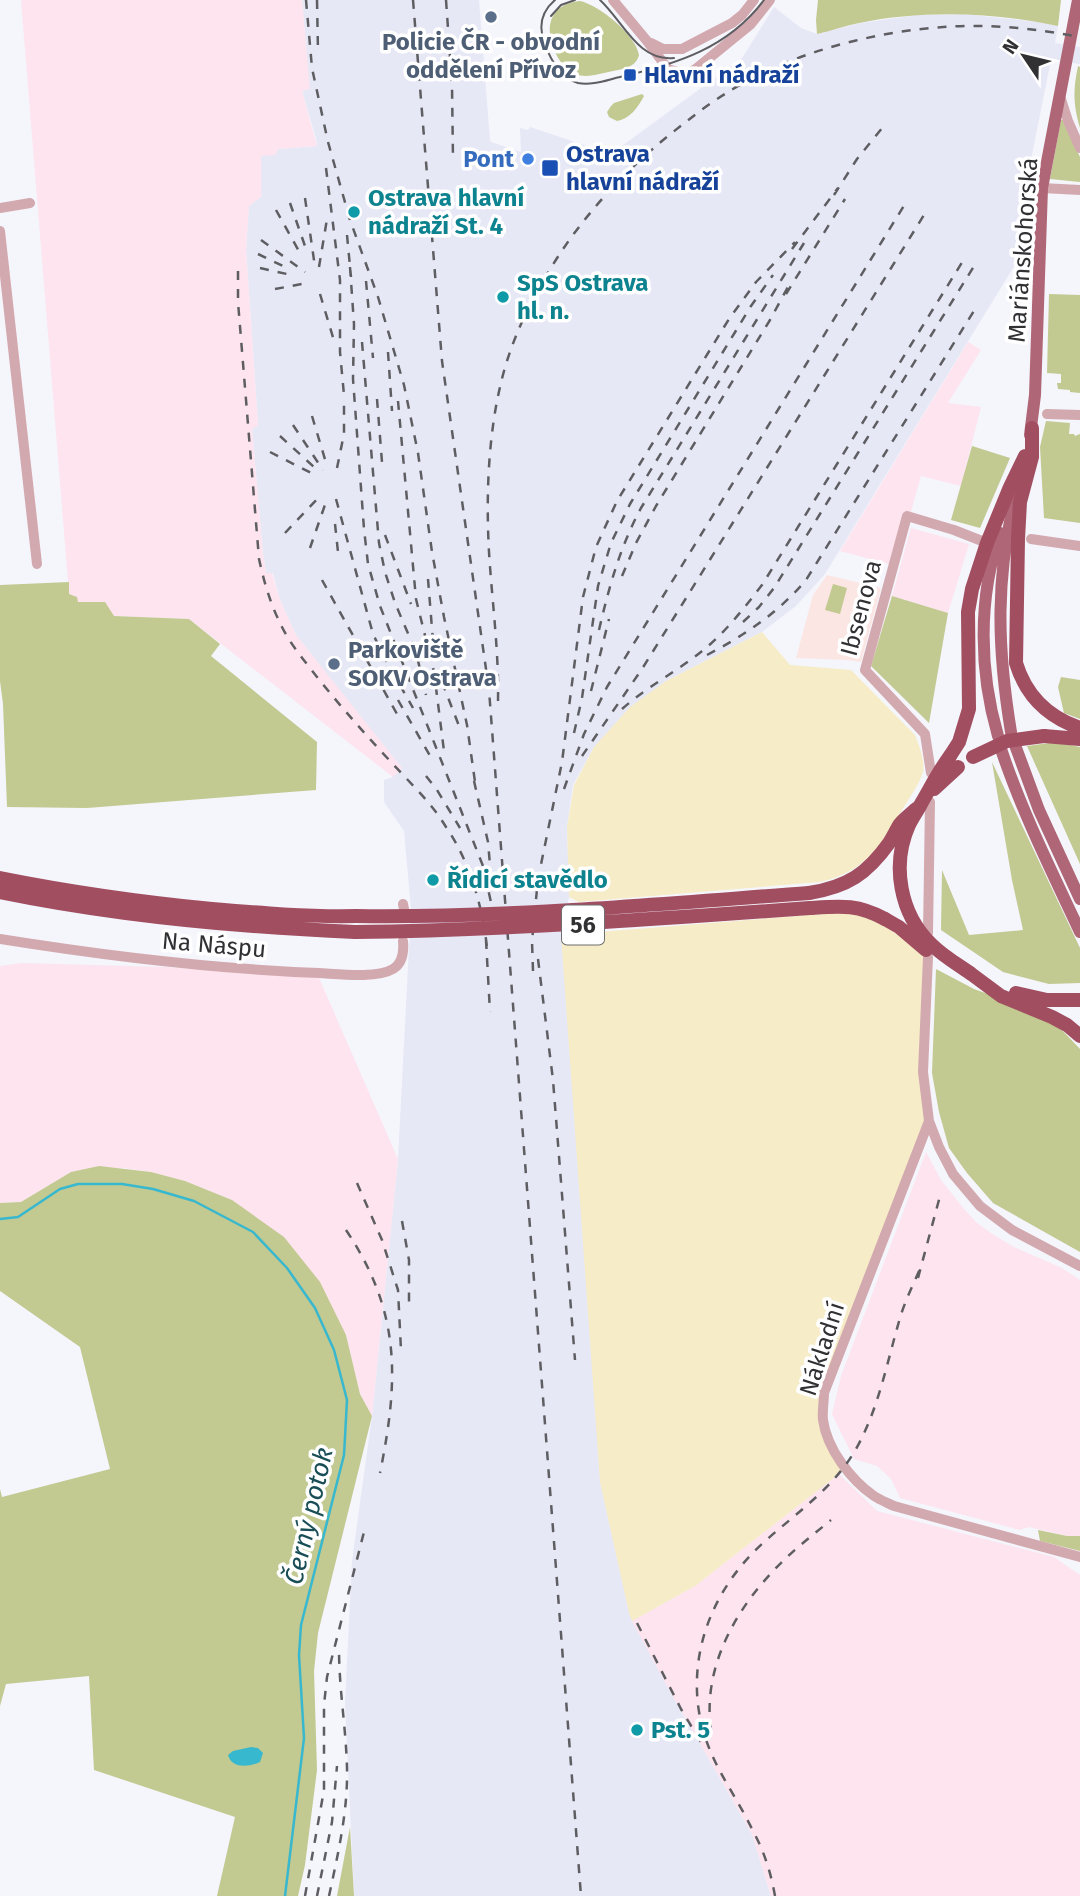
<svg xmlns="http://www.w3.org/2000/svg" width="1080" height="1896" font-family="'Fira Sans',sans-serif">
  <rect width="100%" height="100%" fill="#f5f5fc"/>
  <!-- built -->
  <path fill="#e7e8f6" d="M302,0H479L490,140L491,142L521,152L520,128L528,130L530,127L611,154L742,58L774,7L801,28L817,34L860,23L918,15L964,14L1039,22L1058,26L1055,43L1080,47V64L1051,60L1032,155L1021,255L825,574L796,606L762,632L666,681L594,747L573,785L567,827L569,897L561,935L667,1686L752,1834L771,1896H354L345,1702L352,1561L372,1416L398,1159L411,909L404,831L384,802V780L393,777L343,695L296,635L280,600L273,573H266L263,554L252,429L258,424L246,249L249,206L261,197V156L278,149L317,146L316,139L302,91L309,88Z"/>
  <!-- industrial -->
  <path fill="#fde4ee" d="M21,0H302L310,89L302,91L317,146L278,149L275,155L261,156V197L249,206L246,249L258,425L252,429L263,554L266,573H272L280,600L296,635L402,768L393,777L189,619L114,616L78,602L69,594Z
    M968,342L981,350L948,403L981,407L961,486L921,476L896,566L840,551Z
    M911,528L969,544L948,613L892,596Z
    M21,963L166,967L319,978L398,1159L372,1416L360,1394L346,1335L232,1200L185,1181L151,1172L123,1168L71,1172L21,1202L0,1203V966Z
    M926,1152L941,1180L964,1209L977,1223L994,1235L1014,1247L1062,1268L1080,1280V1536H1067L1029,1527L1020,1530L900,1498L891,1479L877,1466L854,1459L832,1414L841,1376Z
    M839,1474L877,1511L1054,1557L1080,1575V1896H771L752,1834L667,1686L632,1621L695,1586Z"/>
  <!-- education -->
  <path fill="#fce6e4" d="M827,575L881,588L861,662L847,660L796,658L813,595Z"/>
  <!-- green -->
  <path fill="#c2c991" d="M818,0H1061L1058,26C994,12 922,10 859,23C844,26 831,31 817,34L816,20Z
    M580,1C599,5 636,35 639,55C636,67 624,69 613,71C600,73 588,79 575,74C566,71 560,62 556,54C544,30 548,4 580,1Z
    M1078,66L1080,67V128C1073,104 1073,90 1078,66Z
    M642,94L644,96C638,107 630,119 617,121L609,117L607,112L611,106L614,103Z
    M1061,120H1063L1080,157V182L1050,179Z
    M1049,294L1080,295V393L1070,392V390L1058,389L1057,383H1061V374L1047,373Z
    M1046,421L1070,423L1069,434H1074L1075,436L1080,434V523L1044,518L1040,447Z
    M972,446L1010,458L980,528L951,520Z
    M69,582V594L77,597L78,602H105L114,616L189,619L220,644L211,656L317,742L316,790L87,808L7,807L3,704L0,681V585Z
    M833,584L847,588L840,614L825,610Z
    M892,596L948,613L929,723L871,666Z
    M1061,677L1080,680V719L1064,713L1058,687Z
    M1057,742L1080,747V864L1027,746Z
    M992,762L1080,948V983L1049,984L1003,972L941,930L942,870L969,935L1023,930L1012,880Z
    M936,969L974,989L1013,1003L1061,1029L1080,1049V1252L993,1203L967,1173L949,1148L939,1112L932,1073Z
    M99,1166L151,1172L185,1181L232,1200L284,1237L320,1282L346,1335L360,1394L372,1416L318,1633L314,1671L317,1770L305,1865L298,1896H217L235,1817L94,1770L89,1676L6,1684L0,1706V1489L2,1497L110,1469L80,1347L0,1291V1203L21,1202L71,1172Z
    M1038,1530L1067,1536H1080V1551L1040,1541Z
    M350,1827L354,1896H337Z"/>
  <!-- sand -->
  <path fill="#f6ecc7" d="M762,632L790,665L851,670L915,735C919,745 925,760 923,772C920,783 908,800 902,810C879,847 865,872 820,882L579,902L569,897L567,827L574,785L594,747L630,707L666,681Z
    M834,913L856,914L877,920L928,957L923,1072L929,1121L824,1393L822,1419L844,1466L839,1474L695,1586L632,1621L629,1613L600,1482L561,935Z"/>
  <!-- water -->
  <path fill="#38b8ce" d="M251,1747L258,1748L263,1753L260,1762C248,1767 232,1769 228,1755L233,1751Z"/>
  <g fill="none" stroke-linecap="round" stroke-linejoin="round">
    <!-- stream -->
    <path stroke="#38b8ce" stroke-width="2.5" d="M0,1219L18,1217L60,1189L78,1184H122L153,1189L194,1201L253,1232L287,1268L315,1308L334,1350L347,1400L344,1455L301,1625L299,1655L304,1738L285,1896"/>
    <!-- minor -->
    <path stroke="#d3a9b0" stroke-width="10" d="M613,0L647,41L668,69L683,74H688L697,68L751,24L770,0
      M651,43L663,49H682L732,23L742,15L754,0
      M1060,96L1068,121L1080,148
      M1042,188L1080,190
      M0,208L30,203
      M0,231L37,564
      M1047,414L1080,415
      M1031,539L1080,546
      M931,773L925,734L865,670L907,516L954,530L987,543
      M403,904L404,909
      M928,933L930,802
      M0,939C106,956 211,969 319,973C338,974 376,979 393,969C403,963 404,952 403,941
      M928,957L923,1072L929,1121L939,1147L953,1174L980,1206L1012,1230L1080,1266
      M929,1121L824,1393C824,1401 822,1412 823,1420C827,1449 851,1480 874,1496C880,1500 888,1503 894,1506L1080,1557"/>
    <!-- major -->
    <path stroke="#af6676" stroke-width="12" d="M1030,435L1035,395L1042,188L1078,0
      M1011,732C997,647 995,575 1017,490
      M998,736C979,671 978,598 1000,533
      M1015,745L1039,810L1080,899
      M1001,749C1022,812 1052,872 1080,932"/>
    <!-- highway -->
    <path stroke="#a14e61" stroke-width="14" d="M1032,428V457L1020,502L1018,539L1016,663C1026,696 1048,717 1080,728
      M1044,736L1080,739
      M950,756L959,742L969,709L968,612L972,589L987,543L1010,487L1025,456
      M0,878C70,892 141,902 212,909C259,913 308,917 356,916
      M0,892C117,916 236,927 355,932
      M809,893C847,887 867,874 889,843C893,837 896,830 900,824C905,818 911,814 916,809
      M810,908C841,906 857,904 885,919
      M970,973L1001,996L1052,1017L1067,1025L1080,1036
      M1016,993L1047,1000H1080"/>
    <!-- tram -->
    <path stroke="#5e5e62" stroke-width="2" d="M555,0C535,17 540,37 551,58C557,69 565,79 578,83C591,86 607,80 620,77C677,64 728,48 764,0
      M600,0C623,21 638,62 674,58
      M551,16L561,5L575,0"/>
    <!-- rail -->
    <path stroke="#5e5e62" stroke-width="2.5" stroke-dasharray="9 9" stroke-linecap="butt" d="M306,0L312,68L328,142L350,220L378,297L404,385L418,453L432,552L444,617L467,725L476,789
      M317,0L318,52
      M413,0L442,361L489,690L581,1896
      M446,0L452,85L453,159
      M326,168L340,280V352L344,395
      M834,195L857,159L883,127
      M305,198L315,267
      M290,203L305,246
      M276,210L300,253
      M347,235L351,277
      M261,240L305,272
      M792,249L838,188
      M258,254L287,268
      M319,267L327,219
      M350,267L354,324L353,379L364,529L368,564L380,606L483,866L494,916
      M260,268L287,274
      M238,271V302L259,559C264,582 270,603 281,625C290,644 304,660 317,677C341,707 365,734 391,762C410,783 431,802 446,827C470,862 482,905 487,947
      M366,281L373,358
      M275,289L302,284
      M320,294L335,344
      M786,294L845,199
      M362,342L379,543L385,572L395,603L416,652L426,695
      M388,352L392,411
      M377,399L382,462
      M398,401L416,599L434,672L444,751
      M312,416L327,466
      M293,425L323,470
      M280,436L314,467
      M270,452L317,476
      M337,468L344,434V403
      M336,499L373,634L385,659L413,708
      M335,524L338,552
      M285,533L321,495
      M385,535L411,604
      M310,548L327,499
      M622,576L636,543L656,506L770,320L789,285
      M428,579L433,641
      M322,580L397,714
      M743,622L759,607L774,588L976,263
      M599,630C609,587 620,547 641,508L804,243
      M707,655C745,635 778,613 806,580L977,306
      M442,682L461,731
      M591,691L609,619
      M398,700L433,761
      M498,701C499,651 492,601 489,552C486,498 488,439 500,387C512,333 539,283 570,239C602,195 639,158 682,125C696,114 710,103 725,94C796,48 900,24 985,26C1017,27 1048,31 1080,37
      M622,709C649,685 680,670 707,647C728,629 745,607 762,585L966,256
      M574,733L582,698L598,586L611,543L630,504L751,306L773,275
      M582,756L642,669L924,215
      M426,776L437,790L460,828
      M474,781L488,842L490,865
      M564,789L584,734L607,687L905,204
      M486,940L490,1012
      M538,959L553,1080L575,1360
      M533,971L532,941L538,879L562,762L583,597L596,547L617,501L729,319L756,282L795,242
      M357,1183L382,1240L398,1290L401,1350
      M402,1221L409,1260V1308
      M346,1230C401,1312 399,1379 380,1473
      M918,1278L940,1196
      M637,1623L681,1709L702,1744
      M711,1730C702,1666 737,1606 782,1562C797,1547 814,1534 831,1520
      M305,1896L324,1790V1705L327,1677L365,1528
      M317,1896L332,1822L337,1766
      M329,1896C338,1854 348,1811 347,1768C346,1728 339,1689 339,1649
      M775,1896C771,1873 764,1851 753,1831C731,1785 705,1759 698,1705C691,1643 717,1585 763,1543C796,1513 833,1489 856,1449C879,1408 887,1362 900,1318C905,1301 913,1285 920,1269"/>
    <!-- highway-bridge -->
    <path stroke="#a14e61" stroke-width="14" d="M950,756C938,772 932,785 922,802C918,810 913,817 909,825C891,865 900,914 931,944C943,956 957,964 970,973
      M973,757L1007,741L1044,736
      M934,789L958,767
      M356,916C507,918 658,904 809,893
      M885,919L899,927L926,950
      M355,932C508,930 658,919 810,908"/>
  </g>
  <!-- markers -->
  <g fill="#5c6f8a" stroke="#fff" stroke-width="2.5">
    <circle cx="491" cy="17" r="7"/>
    <circle cx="334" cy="664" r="7"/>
  </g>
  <g fill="#1a4fb4" stroke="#fff" stroke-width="2.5">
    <rect x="623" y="68" width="14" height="14" rx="3.5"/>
    <rect x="541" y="159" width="18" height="18" rx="3.5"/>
  </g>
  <circle fill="#3f7fe0" stroke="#fff" stroke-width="2.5" cx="528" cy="159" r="7"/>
  <g fill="#0f9aa8" stroke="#fff" stroke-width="2.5">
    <circle cx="354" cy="212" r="7"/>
    <circle cx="503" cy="297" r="7"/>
    <circle cx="433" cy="880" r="7"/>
    <circle cx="637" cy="1730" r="7"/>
  </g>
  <g text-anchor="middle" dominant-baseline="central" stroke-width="7" stroke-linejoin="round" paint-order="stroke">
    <!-- shield labels -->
    <rect fill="#fff" stroke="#6f6f71" stroke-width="2" x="562" y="905.5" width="42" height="39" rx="5"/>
    <g font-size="23" font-weight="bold" fill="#313134">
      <text x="583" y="925">56</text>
    </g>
    <!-- service labels -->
    <g font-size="24" font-weight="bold" fill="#4e5e75" stroke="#fff">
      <text x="491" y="42">Policie ČR - obvodní<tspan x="491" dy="28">oddělení Přívoz</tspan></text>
      <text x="348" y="650" text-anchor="start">Parkoviště<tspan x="348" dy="28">SOKV Ostrava</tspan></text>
    </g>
    <!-- transit labels -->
    <g font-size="24" font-weight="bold" fill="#164399" stroke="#fff" text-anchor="start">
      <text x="644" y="75">Hlavní nádraží</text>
      <text x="566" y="154">Ostrava<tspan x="566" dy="28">hlavní nádraží</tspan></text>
    </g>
    <!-- shop labels -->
    <g font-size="24" font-weight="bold" fill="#366cbe" stroke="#fff" text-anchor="end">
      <text x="514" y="159">Pont</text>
    </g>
    <!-- culture labels -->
    <g font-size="24" font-weight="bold" fill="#0d838f" stroke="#fff" text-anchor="start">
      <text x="368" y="198">Ostrava hlavní<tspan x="368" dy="28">nádraží St. 4</tspan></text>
      <text x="517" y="283">SpS Ostrava<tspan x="517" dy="28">hl. n.</tspan></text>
      <text x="447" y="880">Řídicí stavědlo</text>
      <text x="651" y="1730">Pst. 5</text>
    </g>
    <!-- street labels -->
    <g font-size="24" fill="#313134" stroke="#fff">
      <text transform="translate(1023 250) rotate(-86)">Mariánskohorská</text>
      <text transform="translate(861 608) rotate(-75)">Ibsenova</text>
      <text transform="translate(214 945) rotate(5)">Na Náspu</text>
      <text transform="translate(822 1349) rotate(-72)">Nákladní</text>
    </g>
    <!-- water labels -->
    <g font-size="26" font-style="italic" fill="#194e57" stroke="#fff">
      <text transform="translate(309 1516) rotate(-77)">Černý potok</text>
    </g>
  </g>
  <!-- north arrow -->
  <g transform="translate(1024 56) rotate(305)" stroke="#ffffff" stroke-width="5" paint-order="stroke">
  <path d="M0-5L12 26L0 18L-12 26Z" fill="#313134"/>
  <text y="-10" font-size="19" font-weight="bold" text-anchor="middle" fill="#313134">N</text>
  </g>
</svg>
